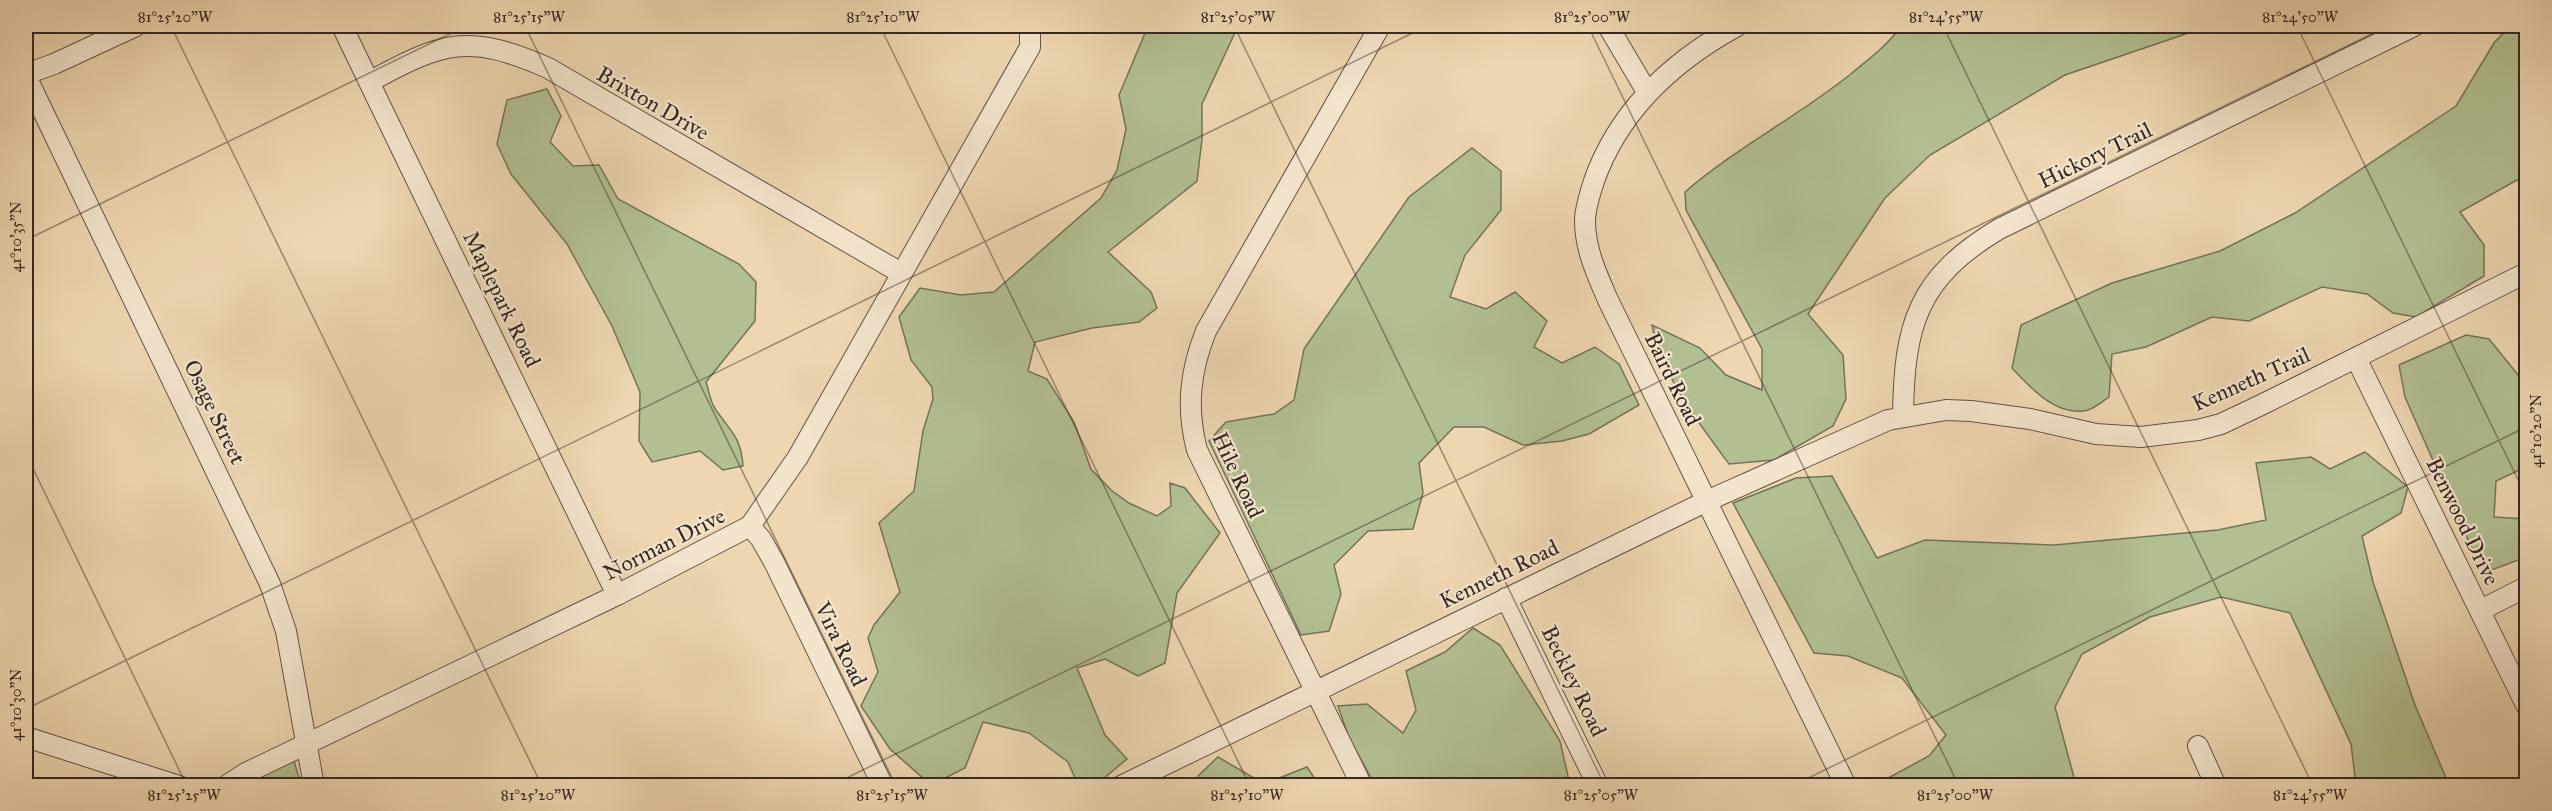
<svg xmlns="http://www.w3.org/2000/svg" width="2552" height="811" font-family="'IM FELL Great Primer',serif">
  <rect width="100%" height="100%" fill="#edd6b0"/>
  <filter id="stains"><feTurbulence type="fractalNoise" baseFrequency=".00333" numOctaves="4"/><feColorMatrix values="0 0 0 0 .2 0 0 0 0 .09 0 0 0 0 .02 0 0 0 .5 -.17"/></filter>
  <radialGradient id="worn" r=".72"><stop offset=".6" stop-color="#630" stop-opacity="0"/><stop offset="1" stop-color="#630" stop-opacity=".3"/></radialGradient>
  <!-- green -->
  <path fill="#b2bf91" stroke="#747359" stroke-width="1.5" d="M1148,26H1238L1202,104V139L1197,181L1108,252L1151,292L1157,308L1139,322L1092,328L1035,342L1028,371L1047,379L1074,422L1091,469L1111,490L1129,503L1157,516L1171,506L1170,483L1185,488L1220,533L1177,593L1165,663L1138,676L1105,659L1077,668L1105,735L1127,759L1104,778L1078,785L1068,762L1029,733L983,722L965,768L931,785L890,749L861,706L878,672L868,638L874,625L900,592L879,523L914,491L923,431L933,399L932,387L911,360L899,317L920,288L961,295L994,292L1101,198L1117,170L1126,129L1119,95Z
    M1901,26H2209L2065,75L1930,155L1885,198L1808,314L1843,355L1846,399L1833,426L1774,460L1729,464C1698,422 1662,376 1652,325L1700,348L1726,375L1762,390V349L1686,210L1685,192C1737,147 1799,116 1852,73C1870,58 1888,45 1901,26Z
    M2510,26H2526V175L2460,212L2484,245V276L2416,317L2393,313L2367,294L2322,287L2249,321L2212,317L2146,347L2112,354L2109,397C2103,401 2095,408 2088,410C2057,418 2031,388 2012,368L2021,325L2112,283L2220,251L2295,213L2456,106L2494,43Z
    M547,89L561,116L550,142L573,166L599,165L618,199L739,264L756,282L755,321L706,382C709,391 710,402 716,410C731,432 741,437 743,466L723,470L700,451L652,462L639,441L640,392L612,326L567,244L511,174L497,144L507,100Z
    M1472,148L1501,171V210L1465,255L1450,297L1486,309L1515,292L1547,321L1534,347L1562,363L1595,347L1619,364L1639,405L1589,434L1562,441L1523,445L1484,427H1454L1419,463L1423,493L1413,529L1368,531L1334,565L1341,594L1329,631L1301,635L1209,441L1226,422L1274,414L1294,400L1304,349L1409,197Z
    M2466,335L2489,339L2519,376L2526,372V467L2496,481L2494,517L2526,519V557L2492,570L2474,553L2405,397L2399,365Z
    M2365,452L2408,487L2401,513L2362,536L2373,582L2415,705L2449,785H2356L2351,744L2290,613L2221,597L2150,617L2082,654L2055,707L2076,785H1888V778L1929,756L1946,735L1902,678L1848,656L1814,653L1733,503L1796,478L1832,476L1877,558L1925,540L2054,545L2218,530L2266,520L2256,463L2311,457L2330,469Z
    M1473,628L1500,645L1560,741L1570,785H1375L1349,738L1338,706L1367,704L1403,733L1416,710L1406,671L1445,652Z
    M1218,757L1264,784L1307,767L1319,785H1199L1198,776Z
    M294,761L301,785L243,786L292,761Z"/>
  <g fill="none" stroke-linecap="round" stroke-linejoin="round">
    <defs>
      <path id="minor" d="M342,26L617,595
        M1608,26L1647,92
        M1737,26C1673,61 1619,110 1594,181C1590,194 1585,208 1585,221C1585,249 1597,275 1608,300L1846,786
        M26,74L54,64L136,26
        M26,76L270,584L286,631L314,786
        M369,82C444,41 468,33 548,68L901,273
        M2356,358L2526,705
        M1903,417C1904,325 1917,278 1999,229L2414,26
        M750,526L761,539L774,562L883,786
        M1506,598L1598,786
        M2481,610L2526,587
        M26,737L179,786
        M2198,746L2216,786
        M226,786L246,773L617,595L750,526L798,457L1030,47V26
        M1121,786L1707,501L1888,420L1946,410L1971,411L2030,419L2096,434L2141,437L2198,430L2221,424L2259,406L2526,273
        M1362,786L1197,450C1186,408 1190,371 1206,331L1380,26"/>
    </defs>
    <!-- minor casing -->
    <use href="#minor" stroke="#635345" stroke-width="22"/>
    <!-- minor -->
    <use href="#minor" stroke="#f3e4cc" stroke-width="20"/>
  </g>
  <!-- ticks -->
  <path fill="none" stroke="#352721" stroke-width="1.5" stroke-opacity="0.45" d="M171,26L542,786M525,26L896,786M880,26L1250,786M1234,26L1605,786M1588,26L1959,786M1943,26L2313,786M2297,26L2526,496M26,240L466,26M26,454L187,786M26,709L1427,26M830,786L2388,26M1792,786L2526,427"/>
  <g text-anchor="middle" dominant-baseline="central" stroke-width="4.5" stroke-linejoin="round" paint-order="stroke">
    <!-- street labels -->
    <g font-size="22" fill="#352721" stroke="#f3e4cc">
      <text transform="translate(653 103) rotate(30)">Brixton Drive</text>
      <text transform="translate(2095 155) rotate(-26)">Hickory Trail</text>
      <text transform="translate(502 299) rotate(64)">Maplepark Road</text>
      <text transform="translate(1673 379) rotate(64)">Baird Road</text>
      <text transform="translate(2251 379) rotate(-24)">Kenneth Trail</text>
      <text transform="translate(215 412) rotate(64)">Osage Street</text>
      <text transform="translate(1238 475) rotate(65)">Hile Road</text>
      <text transform="translate(2463 521) rotate(64)">Benwood Drive</text>
      <text transform="translate(664 544) rotate(-27)">Norman Drive</text>
      <text transform="translate(1499 574) rotate(-26)">Kenneth Road</text>
      <text transform="translate(841 644) rotate(64)">Vira Road</text>
      <text transform="translate(1574 681) rotate(64)">Beckley Road</text>
    </g>
  </g>
  <!-- margin -->
  <rect width="2552" height="811" fill="none" stroke="#edd6b0" stroke-width="66"/>
  <rect x="33" y="33" width="2486" height="745" fill="none" stroke="#352721" stroke-width="2"/>
  <g font-size="15" text-anchor="middle" fill="#352721">
    <text x="175" y="22">81°25'20"W</text>
    <text x="529" y="22">81°25'15"W</text>
    <text x="883" y="22">81°25'10"W</text>
    <text x="1238" y="22">81°25'05"W</text>
    <text x="1592" y="22">81°25'00"W</text>
    <text x="1946" y="22">81°24'55"W</text>
    <text x="2300" y="22">81°24'50"W</text>
    <text transform="translate(16 237) rotate(-90)" y="5">41°10'35"N</text>
    <text transform="translate(2536 431) rotate(-90)" y="5">41°10'20"N</text>
    <text transform="translate(16 705) rotate(-90)" y="5">41°10'30"N</text>
    <text x="184" y="800">81°25'25"W</text>
    <text x="538" y="800">81°25'20"W</text>
    <text x="892" y="800">81°25'15"W</text>
    <text x="1247" y="800">81°25'10"W</text>
    <text x="1601" y="800">81°25'05"W</text>
    <text x="1955" y="800">81°25'00"W</text>
    <text x="2310" y="800">81°24'55"W</text>
  </g>
  <rect width="100%" height="100%" filter="url(#stains)"/>
  <rect width="100%" height="100%" fill="url(#worn)"/>
</svg>
